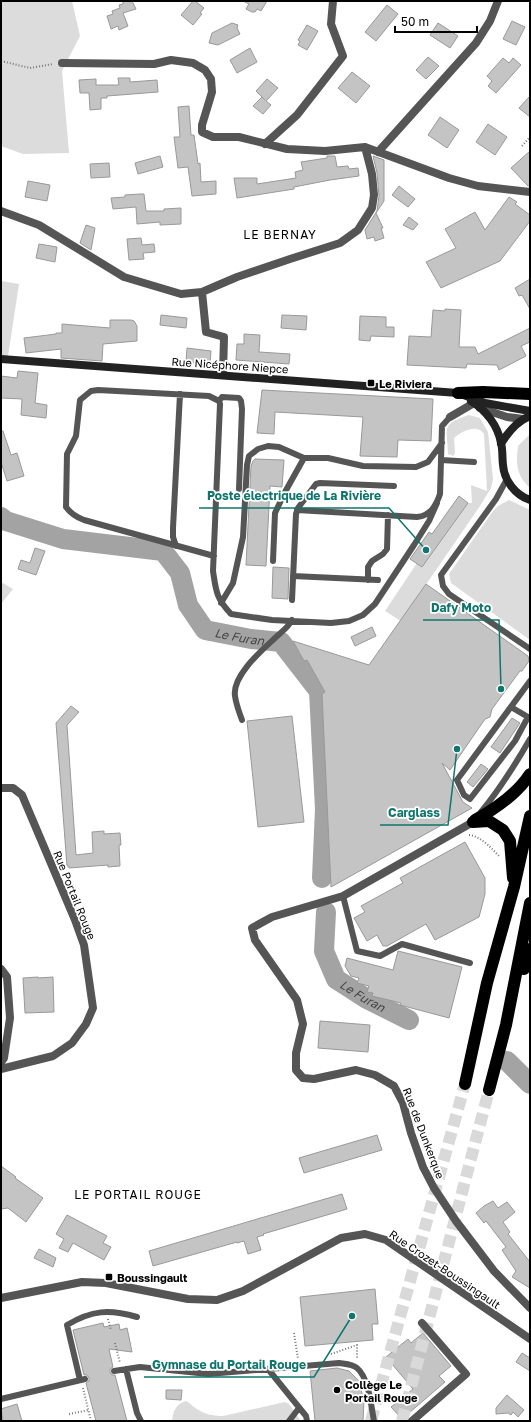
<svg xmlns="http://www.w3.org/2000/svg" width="531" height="1422" font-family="'Golos Text',sans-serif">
  <rect width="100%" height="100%" fill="#fff"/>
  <!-- green -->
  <path fill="#dcdcdc" d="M1,1H72L80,36L62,71L69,153L23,154L1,146Z
    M1,281L19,284L8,356H1Z
    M469,415L480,418L488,432L493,479L491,488L480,506L401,621L385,611L417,563L422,567L468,503H472L471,485L487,491L484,434C477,423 461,432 454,438L455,453L453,456L448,454C447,427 441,424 469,415Z
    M530,434V488C516,475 516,464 518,446Z
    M509,500L530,510V640L451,583L449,574L493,511L498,506Z
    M1,582L13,589L1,604Z
    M186,1401C190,1403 191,1405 194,1407C203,1414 213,1416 223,1416L285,1402L289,1404L301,1421H172C173,1411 176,1404 186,1401Z"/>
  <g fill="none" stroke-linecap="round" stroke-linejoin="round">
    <!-- river -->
    <g stroke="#a3a3a3" stroke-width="20">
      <path id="s1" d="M1,517L6,521L63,539L163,551L180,573L188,605L205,630L251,639L281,642L319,691L325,809L322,878"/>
      <path id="s2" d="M326,912L324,951L336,979L367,999L409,1020"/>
      <path d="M507,1061L530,1084"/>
    </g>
  </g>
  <!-- building -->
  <path fill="#c4c4c4" stroke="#999" d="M123,1H132L136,9L123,13L128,26L119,30L118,26L111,29L107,16L113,14L112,11L120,8L119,5L123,4Z
    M193,1H195L204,8L200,13L202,14L193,25L181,15Z
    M243,1H267L261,11L257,9L255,12H252L246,9L249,4Z
    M387,5L398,14L376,41L365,32Z
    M512,21L525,27L516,45L503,39Z
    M232,23L238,25L237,28L240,34L218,45L209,43L212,33Z
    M438,23L458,36L450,48L430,35Z
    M307,25L318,31L307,50L298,45L300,41L298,40Z
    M250,48L257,62L237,73L230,60Z
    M428,57L439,66L426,79L416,70Z
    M503,58L509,63L513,58L521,65L496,93L488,86L492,81L487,76Z
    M352,72L370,86L356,103L338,88Z
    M118,78H130V82L157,80L158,92L107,96V98H101V109L90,110L89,93H80L79,80L96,79V85H119Z
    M267,79L278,88L266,101L271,105L263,114L253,106L262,97L265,100L256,91Z
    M530,96V117L519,108Z
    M189,106L191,135H194L198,164L200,163L201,182L216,181V194L192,196L188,167L178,168L174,137H180L178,107Z
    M440,117L459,130L447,148L428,135Z
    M488,124L507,137L495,155L476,142Z
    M530,151V186H528L511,168Z
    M160,156L163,167L138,174L135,163Z
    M327,156H335L337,167L348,166L349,169L358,168L359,176L330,180L294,187V189L237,198L234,178H257V184L296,178L295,172L303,170L301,162L327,158Z
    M373,156L384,160V201L376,213L383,228H381L384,238L375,241L374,237L367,239L365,230L377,211L379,196L377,173Z
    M109,163L110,177L91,178L90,164Z
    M28,181L50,185L47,201L25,197Z
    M399,186L415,199L408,207L392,195Z
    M140,194H144L146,211H164V209L181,208V224L160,225V222L137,224L136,207L113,209L111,198L125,197V195Z
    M509,197L517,202L515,204L530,215V221L500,261L441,288L426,262L456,248L445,229L475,212L485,230Z
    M409,217L418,224L413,230L403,225Z
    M86,225L95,228L91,250L80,243Z
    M141,238L142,245L154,244L155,252L143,253L144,259L129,260L127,239Z
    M39,244L57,247L55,262L36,258Z
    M530,279V309L522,295L519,296L515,288Z
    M445,309L461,310L459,347H475L478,354L530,328V342L521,346L526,356L499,370L497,365L467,364L466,368L407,365L409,336L431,337L433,310L445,311Z
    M161,315L187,318L186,328L160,325Z
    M282,315L307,316L306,330L281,328Z
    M360,316L386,317V327H394V337L371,336L370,341L359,340Z
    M110,320H131L134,321L137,326V341L103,344L102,361L61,358V349L26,353L24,338L56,334V333H62V324L110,328Z
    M244,334L260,335L259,352L290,354L289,364L236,360L237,344H244Z
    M187,348L211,351L210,364L186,362Z
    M18,371L38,373L35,403L47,405L46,418L21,415L22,399L1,398V376L17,378Z
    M262,390L433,399L431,441L398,440L397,457L360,456L363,417L275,412L274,434L257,433Z
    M1,431H3L11,455L17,453L24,476L7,481L1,462Z
    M255,459L284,460L282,487L270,486L266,566L246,565L251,466L253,461Z
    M459,496L468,503L422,567L410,559L429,532L432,534Z
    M35,548L45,551L36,575L18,569L21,560L30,563Z
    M273,567L289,568L288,599L272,598Z
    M426,584L528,656L529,661L522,671H520L492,709L490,717L485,719L450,770L442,763L463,802L472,808L331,887L322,694L325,692L307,660L304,661L293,641L369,665Z
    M372,627L376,636L355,646L351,637Z
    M71,706L79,712L67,725L76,855L93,853L92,832L104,831V834L120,833L121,845H119L120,866L108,867V865L69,868V866H67L56,723Z
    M292,716L304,822L258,827L247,721Z
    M512,718L520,723L500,753L491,747Z
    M481,764L488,769L473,787L467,782Z
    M465,842L485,878V894L479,917L435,940L426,924L387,946H383L377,935L367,941L354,918L365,912L361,906L403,883L400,878Z
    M398,951L462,967L449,1018L400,1005L401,1003L372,996L373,993L367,992L369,986L357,983L359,978L351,976L345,966L347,958L393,970Z
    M38,977V978L53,977L54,1012L25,1013L23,978Z
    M320,1021L370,1025L368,1052L318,1048Z
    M377,1135L382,1150L304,1173L299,1158Z
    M1,1166L16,1177L15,1178L43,1198L26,1222L8,1208L1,1209Z
    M342,1194L347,1209L263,1234L264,1235L257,1237L261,1250L248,1254L244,1241L237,1243V1242L153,1266L149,1251Z
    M493,1201L498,1208L507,1202L515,1212L503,1222L510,1232L508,1234L530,1262V1288L512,1277L516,1271L502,1250L506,1247L486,1221L484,1223L476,1213L484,1206Z
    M67,1215L107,1236L103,1243L111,1247L104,1260L73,1243L68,1252L59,1248L64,1239L56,1234Z
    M39,1249L56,1258L53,1267L34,1258Z
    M375,1289L378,1324H372L373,1340L305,1346L300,1297Z
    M103,1323L104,1327L119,1324L120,1330L127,1328L129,1337L132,1352L109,1349L113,1367L110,1369V1372L112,1375H115L127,1421H96L86,1383L89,1381V1378L87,1375H84L73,1330Z
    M423,1333L451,1366L439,1376L445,1382L402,1419L391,1407L413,1389L386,1357L408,1339L411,1343Z
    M522,1353L530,1358V1371L516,1362Z
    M337,1368L349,1371L359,1381L364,1401L363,1421H315L310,1371Z
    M166,1390H182L181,1400L166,1399Z
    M507,1395L524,1410L518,1417L513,1412L511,1415L508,1413L496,1414V1408Z
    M17,1404L22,1421H3L1,1409Z"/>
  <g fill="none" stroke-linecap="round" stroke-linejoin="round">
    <!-- highway-tunnel -->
    <path stroke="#d9d9d9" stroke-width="12" stroke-dasharray="12 6" stroke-linecap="butt" d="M371,1421L465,1084
      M402,1421L489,1090"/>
    <!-- path -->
    <path stroke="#777" stroke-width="2" stroke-dasharray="1 2" stroke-linecap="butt" d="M1,61L30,68L53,64
      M522,146L530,137
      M469,835C481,836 492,849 500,857
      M108,1319L111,1330
      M294,1333L298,1359
      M115,1343L120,1363
      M331,1354L357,1345V1359
      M83,1388L91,1421
      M69,1414L89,1410"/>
    <!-- lane -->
    <path stroke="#555" stroke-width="6" d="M219,401L222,397L239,398L241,401L242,409L239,489
      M441,460L474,462
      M507,479L496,499L441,575L443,586L449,594L530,649
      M297,510L417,517C430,516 436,506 440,494L442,426L450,417
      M176,546L173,537V528L180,394
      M214,556L84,520C76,517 71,514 66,507L67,454L76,436L80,400L91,391L98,390L209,396L219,401L220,404L213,571C216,591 216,598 231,614L272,620L331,623L349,621L363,615L375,604L414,545L429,521L437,503
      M273,561L275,513L285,492L304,458
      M293,576L378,580
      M368,580V567L372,561L383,554L387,549L388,515
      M292,600L296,514L298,508L316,484L320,483L394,486
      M221,603L233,583L243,537L247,465L249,456L258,449L268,446L279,447L304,458H328L363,466L416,467L428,462L442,443
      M511,707L528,717L515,741L470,799L464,795L457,780L530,681
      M242,720C239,712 236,704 235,696C232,676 261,651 275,638C281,632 288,628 292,620
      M481,812C500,789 515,765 530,739
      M343,896L357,951L380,956L402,944L470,963
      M126,1369L137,1413L141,1421
      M268,1369L306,1416L307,1421
      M114,1371L140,1367L208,1374L339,1363C345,1364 352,1364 357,1368C369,1378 371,1406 374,1421
      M80,1380L67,1325C92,1310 109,1309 137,1317
      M1,1399L85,1379
      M289,1421L299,1408"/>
    <!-- street -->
    <path stroke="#555" stroke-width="8" d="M62,63L154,64L171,60L193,63L205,70L211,79L212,92L202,125V132L213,137H239L287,149L325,151L365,147L449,178L478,186L530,192
      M265,144L297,115L343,56L331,24L333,1
      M378,152L476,43L490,21L498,1
      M1,211L39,225L124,277L181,294L202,292L237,277L290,259L340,243L358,230L372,208L374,195L372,174L365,147
      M202,292L206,332L224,337L223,375
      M480,408L507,417L523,419
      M450,417L474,403
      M1,788H13L22,795L75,920L84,945L93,1008L86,1024L72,1043L53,1056L1,1069
      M473,822L343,896L272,917L252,928L255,940L297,1000L303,1024L296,1053V1070L303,1078L314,1079L356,1070L375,1075L394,1086L403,1103L411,1133L423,1167L434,1188L456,1221L494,1271L530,1308
      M1,969L7,977L10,1018L4,1058L1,1062
      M1,1298L82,1282L106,1283L188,1299L217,1300L243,1291L341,1238L365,1234L386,1240L530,1339
      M412,1421L466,1374L422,1323"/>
    <!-- secondary -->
    <path stroke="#222" stroke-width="8" d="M1,359L458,393L485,403L530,411
      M471,401C486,410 498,426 501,443C503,450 502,458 503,465C504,480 515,495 530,500
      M501,444C508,432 517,421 530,416"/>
    <!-- highway -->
    <path stroke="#000" stroke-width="12" d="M458,393L483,392L530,394
      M475,820C495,809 517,794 530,774
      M473,822L489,821L503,830L510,841L513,878
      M524,969L530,949
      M465,1084L487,983L514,887L530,816
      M489,1090L506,1025L530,903"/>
  </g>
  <!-- markers -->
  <g fill="#000" stroke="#fff" stroke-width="1.5">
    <rect x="367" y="379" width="8" height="8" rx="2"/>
    <rect x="105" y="1273" width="8" height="8" rx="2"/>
    <circle cx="337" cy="1390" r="4"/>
  </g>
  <g text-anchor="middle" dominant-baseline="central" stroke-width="3.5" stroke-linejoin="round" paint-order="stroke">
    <!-- street labels -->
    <g font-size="11" fill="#000" stroke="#fff">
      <text transform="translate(230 365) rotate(4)">Rue Nicéphore Niepce</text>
      <text transform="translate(75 895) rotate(68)">Rue Portail Rouge</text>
      <text transform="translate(424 1133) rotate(69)">Rue de Dunkerque</text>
      <text transform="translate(445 1269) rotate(34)">Rue Crozet-Boussingault</text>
    </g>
    <!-- poi labels -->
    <g font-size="11" font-weight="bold" fill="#000" stroke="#fff" text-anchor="start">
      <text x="379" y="383">Le Riviera</text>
      <text x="117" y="1277">Boussingault</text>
      <text x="345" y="1384">Collège Le<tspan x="345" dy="13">Portail Rouge</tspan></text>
    </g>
    <!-- neighbourhood labels -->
    <g font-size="12" letter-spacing="1" fill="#000" stroke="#fff">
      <text x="280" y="234">LE BERNAY</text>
      <text x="138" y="1194">LE PORTAIL ROUGE</text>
    </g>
    <!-- water labels -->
    <g font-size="12" font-style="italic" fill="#444" stroke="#fff">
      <text stroke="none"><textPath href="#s1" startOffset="293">Le Furan</textPath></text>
      <text stroke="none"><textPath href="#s2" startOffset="101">Le Furan</textPath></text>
    </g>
  </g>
  <!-- callouts -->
  <path fill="none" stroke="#0f766e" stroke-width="1.5" d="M426 550L389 508H199M501 689L499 620H423M457 749L448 825H380M352 1316L314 1377H144"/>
  <g fill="#0f766e" stroke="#fff" stroke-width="1.5">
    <circle cx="426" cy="550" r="4"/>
    <circle cx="501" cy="689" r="4"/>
    <circle cx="457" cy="749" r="4"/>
    <circle cx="352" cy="1316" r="4"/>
  </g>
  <g font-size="12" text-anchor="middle" font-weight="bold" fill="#0f766e" stroke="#fff" stroke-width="3.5" stroke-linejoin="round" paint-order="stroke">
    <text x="294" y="500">Poste électrique de La Rivière</text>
    <text x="461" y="612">Dafy Moto</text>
    <text x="414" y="817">Carglass</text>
    <text x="229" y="1369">Gymnase du Portail Rouge</text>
  </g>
  <!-- border -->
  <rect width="531" height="1422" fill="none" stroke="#000000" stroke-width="4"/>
  <!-- scale -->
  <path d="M395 26v6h82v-6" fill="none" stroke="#000000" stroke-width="2"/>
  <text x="401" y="26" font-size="12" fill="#000000" stroke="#ffffff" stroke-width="3" paint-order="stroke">50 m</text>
</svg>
